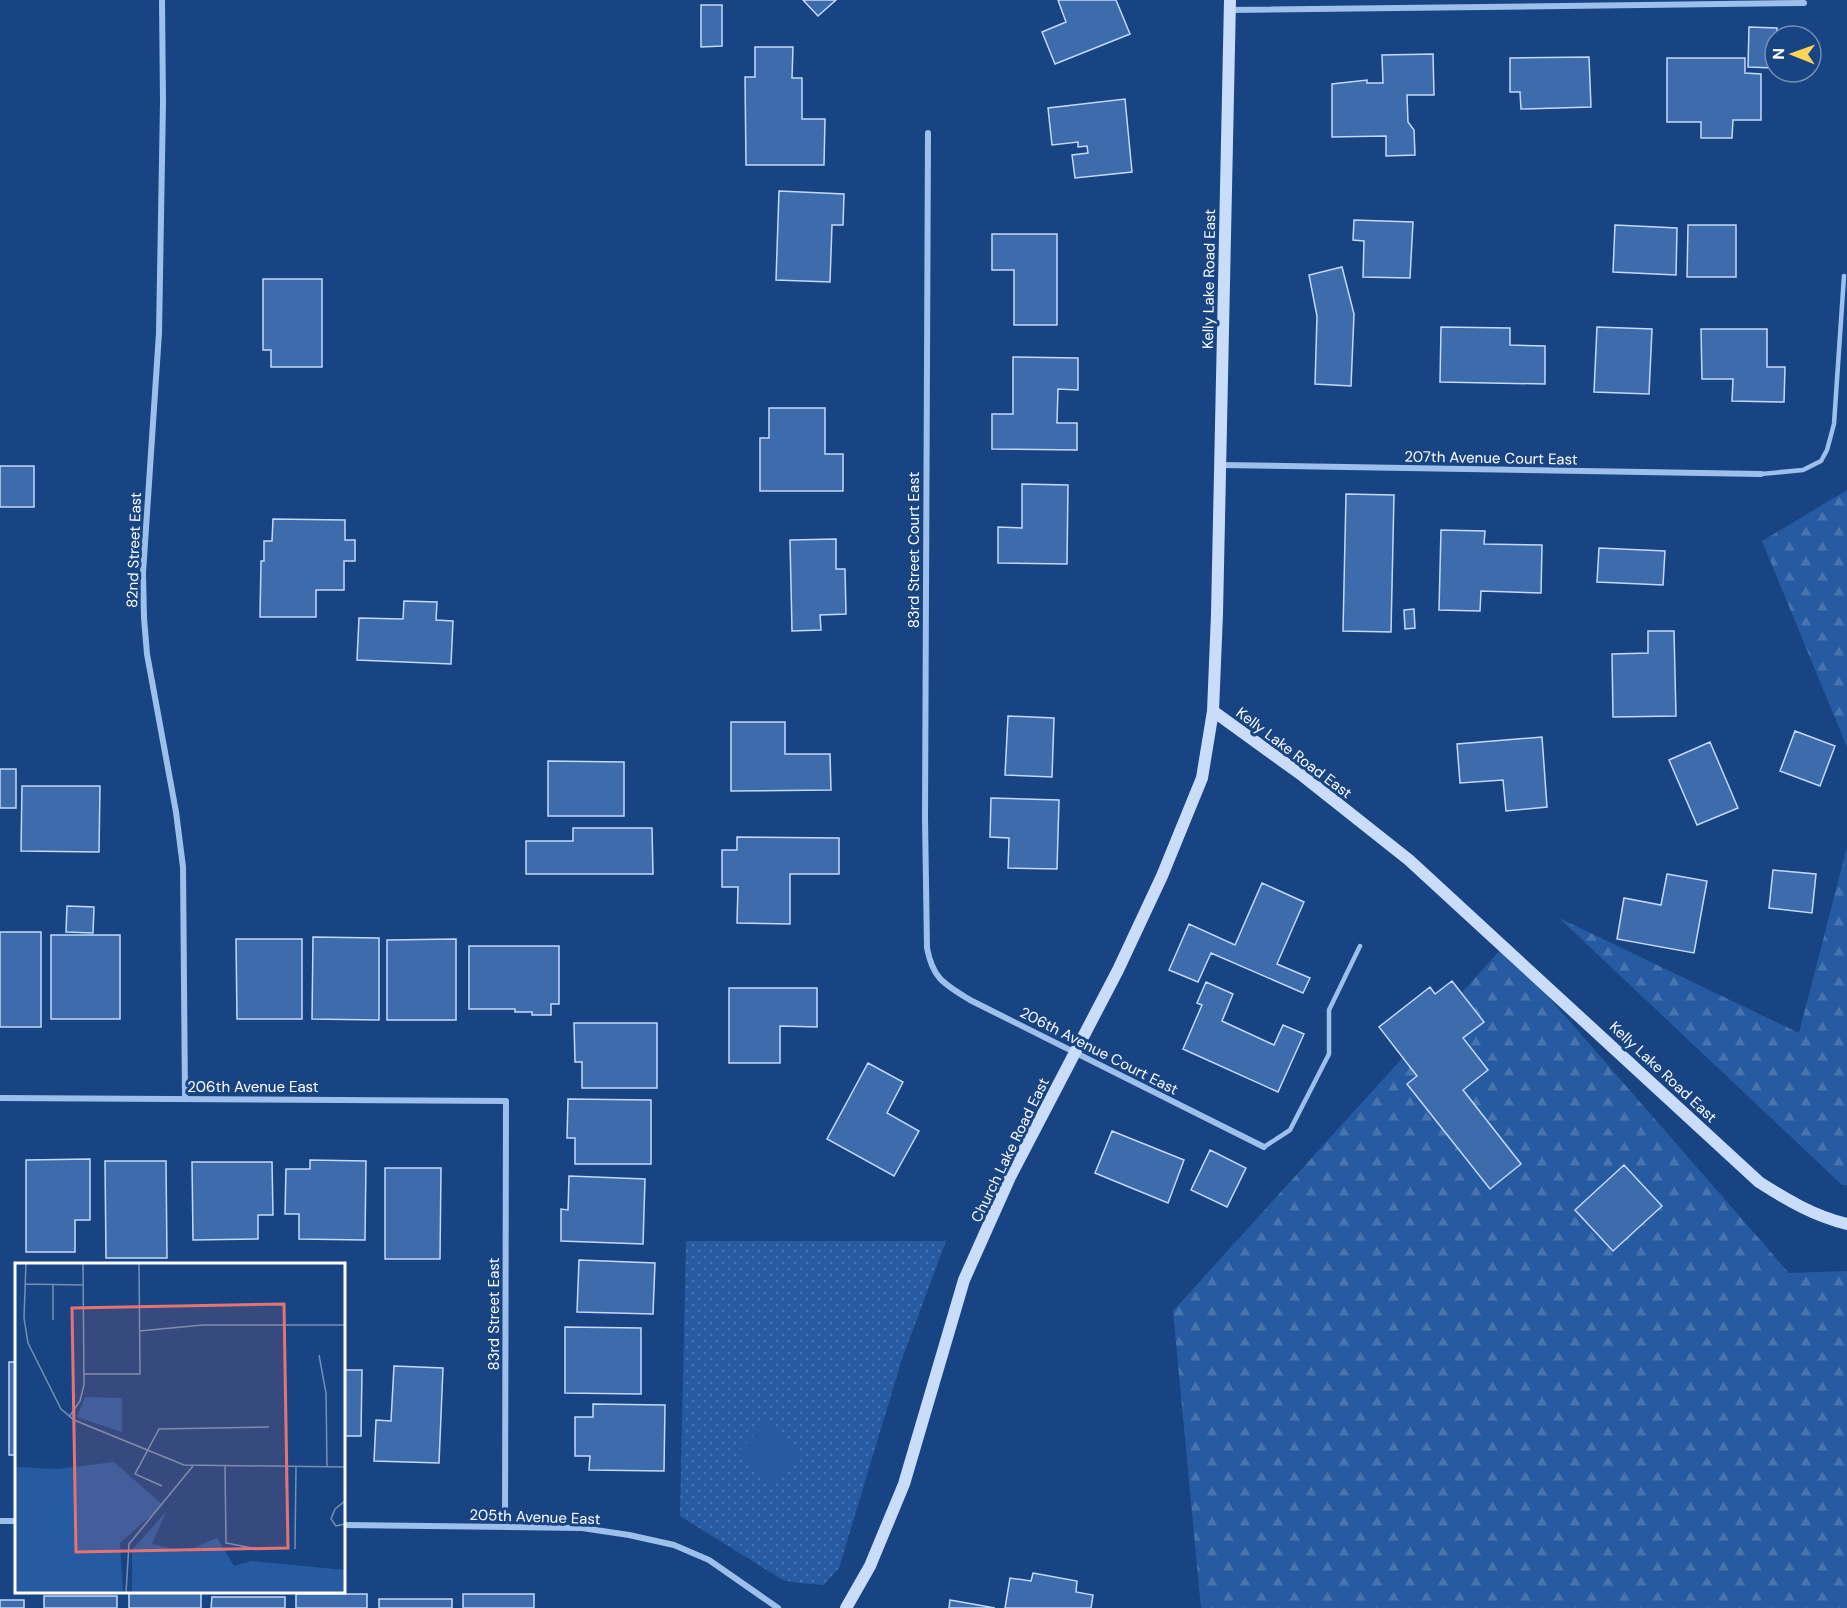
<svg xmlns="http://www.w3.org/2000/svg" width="1847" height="1608" font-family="'DM Sans',sans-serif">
  <defs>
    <pattern id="green-dots" width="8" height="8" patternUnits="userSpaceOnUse" patternTransform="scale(1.5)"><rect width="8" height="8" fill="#275ba1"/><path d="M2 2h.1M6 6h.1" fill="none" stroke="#4774af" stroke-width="1.8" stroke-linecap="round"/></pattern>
    <pattern id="forest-firs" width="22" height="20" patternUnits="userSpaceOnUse" patternTransform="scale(1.5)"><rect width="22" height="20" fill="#275ba1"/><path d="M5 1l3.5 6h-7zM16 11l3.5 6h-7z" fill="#4774af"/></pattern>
  </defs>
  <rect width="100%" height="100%" fill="#184483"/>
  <!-- green -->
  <path fill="url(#green-dots)" d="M686,1241H946L901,1362L839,1568L824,1585L799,1583L783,1580L680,1516Z"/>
  <!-- forest -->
  <path fill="url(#forest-firs)" d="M1847,490V747L1762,541Z
    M1847,847V1185H1842L1559,918L1799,1033Z
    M1504,946L1789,1273L1847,1271V1608H1201L1173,1311Z"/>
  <!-- pitch -->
  <path fill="#275ba1" d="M767,1422L799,1453L768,1485L736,1454Z"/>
  <!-- building -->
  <path fill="#3d6bab" stroke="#c2d9f9" stroke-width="1.5" d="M803,0H836L818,16Z
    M1058,0H1116L1130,34L1055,64L1042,32L1066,22Z
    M701,5H722V46L701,47Z
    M1749,27L1777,28L1774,68L1748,67Z
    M755,47H793L792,78H802V119H825L824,165H746L745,77H755Z
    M1433,54L1434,95H1407L1408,122L1414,130L1415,155L1386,156V136L1332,137V84L1367,80V83H1383L1382,55Z
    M1589,57L1591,107L1521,109L1520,92H1510V58Z
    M1667,58H1745V73L1761,74V120H1733L1732,138H1701V122H1667Z
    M1125,99L1132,172L1075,178L1072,155L1088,153L1087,146L1078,147V142L1052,145L1048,108Z
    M779,191L844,194L843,225H832L830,282L776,280Z
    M1354,220L1413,222L1410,278L1363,277L1364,241L1353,240Z
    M1615,225L1677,228L1676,275L1613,272Z
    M1688,225H1736V277H1687Z
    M992,234H1057V325H1014V270H992Z
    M1342,267L1354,314L1351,386L1315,384L1317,316L1309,275Z
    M263,279H322V367H271V350H263Z
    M1441,327L1510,328V345L1545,346V384L1440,382Z
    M1597,327L1652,329L1649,394L1594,392Z
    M1701,329H1767V367H1785L1784,402L1732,401L1733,379H1702Z
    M1013,357L1078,358V390L1058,389L1057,423H1077V450L992,449V414H1013Z
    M769,408H825V454H843V491H760V438H769Z
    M0,466H34V507H0Z
    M1022,484L1068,485L1067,564L998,563V527L1022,528Z
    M1346,494L1394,495L1391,632L1343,631Z
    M273,519L345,520V540H355V561H344V590H316V617H260L261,561H264V541H272Z
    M1441,530L1485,531L1484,544L1542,545L1541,593L1481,591L1480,611L1439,610Z
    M836,539V569H845L846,614L820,615L821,630L792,631L790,540Z
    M1599,548L1665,551L1663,585L1597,582Z
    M404,601L437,602L436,620L453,621L451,664L357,660L359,618L403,619Z
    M1414,609L1415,628L1405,629L1404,610Z
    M1648,631H1674L1676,716L1613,717L1612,654L1648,653Z
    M1008,716L1054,718L1052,777L1005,775Z
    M731,722H785V754H830L831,790L731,791Z
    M1795,731L1835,746L1820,786L1780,771Z
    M1542,737L1547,807L1506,811L1503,780L1460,783L1457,744Z
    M1710,742L1738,808L1697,825L1669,760Z
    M548,761L624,762V816H548Z
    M0,769H16V808H0Z
    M22,786H100L99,852L21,851Z
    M991,798L1059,800L1057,869L1008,868L1009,838L990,837Z
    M573,828H652L653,874H526V841H573Z
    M737,837L839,838V874H790V924L737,923L738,887H722V850H737Z
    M1773,870L1816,874L1812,913L1769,908Z
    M1667,874L1707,881L1694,953L1617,939L1624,898L1661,905Z
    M1262,883L1304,902L1277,964L1310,978L1303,993L1211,953L1198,982L1169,970L1189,924L1235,945Z
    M67,906L94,907L93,933L66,932Z
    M0,932H41V1027H0Z
    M51,935H120V1019H51Z
    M313,937L379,938V1020L312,1019Z
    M236,939H302V1019H237Z
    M456,939V1020H387V940Z
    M469,946H559V1004H551V1015H532V1012H515V1009H469Z
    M1452,981L1484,1022L1463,1038L1488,1070L1463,1090L1521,1164L1490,1189L1407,1084L1417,1076L1379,1027L1430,987L1435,994Z
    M1206,982L1233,994L1222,1021L1274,1045L1283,1025L1304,1034L1278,1092L1183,1049L1202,1005L1197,1003Z
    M729,988H817V1027L780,1026V1063H729Z
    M574,1023H657V1088H582V1062H575Z
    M868,1063L903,1082L887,1113L919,1131L894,1176L827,1139Z
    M568,1099L651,1100V1164H575V1138H567Z
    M1112,1131L1184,1160L1168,1203L1095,1173Z
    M1210,1150L1246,1168L1227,1207L1191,1190Z
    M90,1159V1220H75V1252H26V1160Z
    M310,1160L366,1161L365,1240L299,1239V1214H285L286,1169H310Z
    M105,1161H166L167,1258H106Z
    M192,1162H272L273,1215H258V1239L193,1240Z
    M1624,1165L1662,1206L1613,1251L1575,1210Z
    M385,1168H441L440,1259H385Z
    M569,1176L645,1179L643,1244L561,1241V1209L568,1210Z
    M579,1260L655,1263L653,1314L577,1312Z
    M565,1327L641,1328V1394L565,1393Z
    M9,1362H16V1455H9Z
    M394,1366L443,1368L439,1463L374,1461L376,1420L391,1421Z
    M344,1370H362L361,1436H344Z
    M593,1404L665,1405L664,1471L589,1470L590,1456H575V1417H593Z
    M1033,1573L1077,1581L1076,1592L1093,1595L1091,1608H1005L1010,1578L1031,1581Z
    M129,1592H201V1608H129Z
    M296,1594H367V1608H296Z
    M463,1594H534V1608H463Z
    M44,1596H117V1608H44Z
    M212,1597H285V1608H211Z
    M379,1599H452V1608H379Z
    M0,1600H24V1608H0Z
    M950,1600L995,1608H949Z"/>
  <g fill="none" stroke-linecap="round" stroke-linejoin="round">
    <!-- lane -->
    <path stroke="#9dbfec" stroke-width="4.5" d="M1761,474L1803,470L1821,461L1827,450L1834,424L1844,276
      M1264,1147L1290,1130L1329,1054V1010L1360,946"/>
    <!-- street -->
    <path stroke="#9dbfec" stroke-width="6" d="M162,0L163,102L159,333L143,573L144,618L147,654L176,812L183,867L185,1099
      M1230,10L1804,3
      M928,133L925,818L927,948C933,979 944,984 970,1000L1264,1147
      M1220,465L1761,474
      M0,1098L506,1101L505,1527
      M0,1521H16
      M344,1525L582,1528L629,1535L674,1545L709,1560L778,1608"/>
    <!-- secondary -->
    <path stroke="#c9dcf9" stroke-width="12" d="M1213,711L1303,776L1409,860L1759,1182C1787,1200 1814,1216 1847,1224
      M846,1608L870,1566L904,1484L964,1280L1010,1177L1118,970L1162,876L1202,778L1213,711L1217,614L1230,0"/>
  </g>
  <g text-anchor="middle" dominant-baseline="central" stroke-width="6" stroke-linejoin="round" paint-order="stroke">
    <!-- street labels -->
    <g font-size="15" fill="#fff" stroke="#184483">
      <text transform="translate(1209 279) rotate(-89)">Kelly Lake Road East</text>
      <text transform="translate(1491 458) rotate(1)">207th Avenue Court East</text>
      <text transform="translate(134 550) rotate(-88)">82nd Street East</text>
      <text transform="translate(914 550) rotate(-90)">83rd Street Court East</text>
      <text transform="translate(1294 753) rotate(37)">Kelly Lake Road East</text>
      <text transform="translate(1099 1051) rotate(27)">206th Avenue Court East</text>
      <text transform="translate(1663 1072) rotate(43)">Kelly Lake Road East</text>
      <text x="253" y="1087">206th Avenue East</text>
      <text transform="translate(1010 1150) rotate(-64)">Church Lake Road East</text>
      <text transform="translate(494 1314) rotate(-90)">83rd Street East</text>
      <text transform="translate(535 1517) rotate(2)">205th Avenue East</text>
    </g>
  </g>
  <!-- overview -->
  <g transform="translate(15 1263)">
    <rect width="330" height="330" fill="#184483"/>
    <path d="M70,134L107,135V169L62,154Z" fill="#275ba1"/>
    <path d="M99,199L148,242L105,280L108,330H0V204L42,206ZM151,249L137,281L170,289L202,275L219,303L236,298L330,307V330H117V287Z" fill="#275ba1"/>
    <path fill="none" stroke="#748fb5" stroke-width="1.5" d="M11,0L9,55L13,80L46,146L59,157L169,202L330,204M10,21L68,22M38,57V22M124,68L188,62H330M304,92L311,130L312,203M69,111H125L124,0M54,154L65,138L69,122L68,0M210,203L211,280L237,285M271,204L273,279M147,223L120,211L144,166L254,164M330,238L320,246L316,256L321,263L330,261M280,286L281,204M111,330L114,281L178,203"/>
    <path fill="#e47373" fill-opacity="0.15" stroke="#e47373" stroke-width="3" d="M269,41L273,285L61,289L57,45Z"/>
    <rect width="330" height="330" fill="none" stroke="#fff" stroke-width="3"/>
  </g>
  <!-- north arrow -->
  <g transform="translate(1793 54) rotate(271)"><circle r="28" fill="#184483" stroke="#748fb5" stroke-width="1.5"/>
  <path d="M0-4.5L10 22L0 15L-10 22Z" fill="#ffd358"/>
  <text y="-9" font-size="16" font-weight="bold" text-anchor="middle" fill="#ffffff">N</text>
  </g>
</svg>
